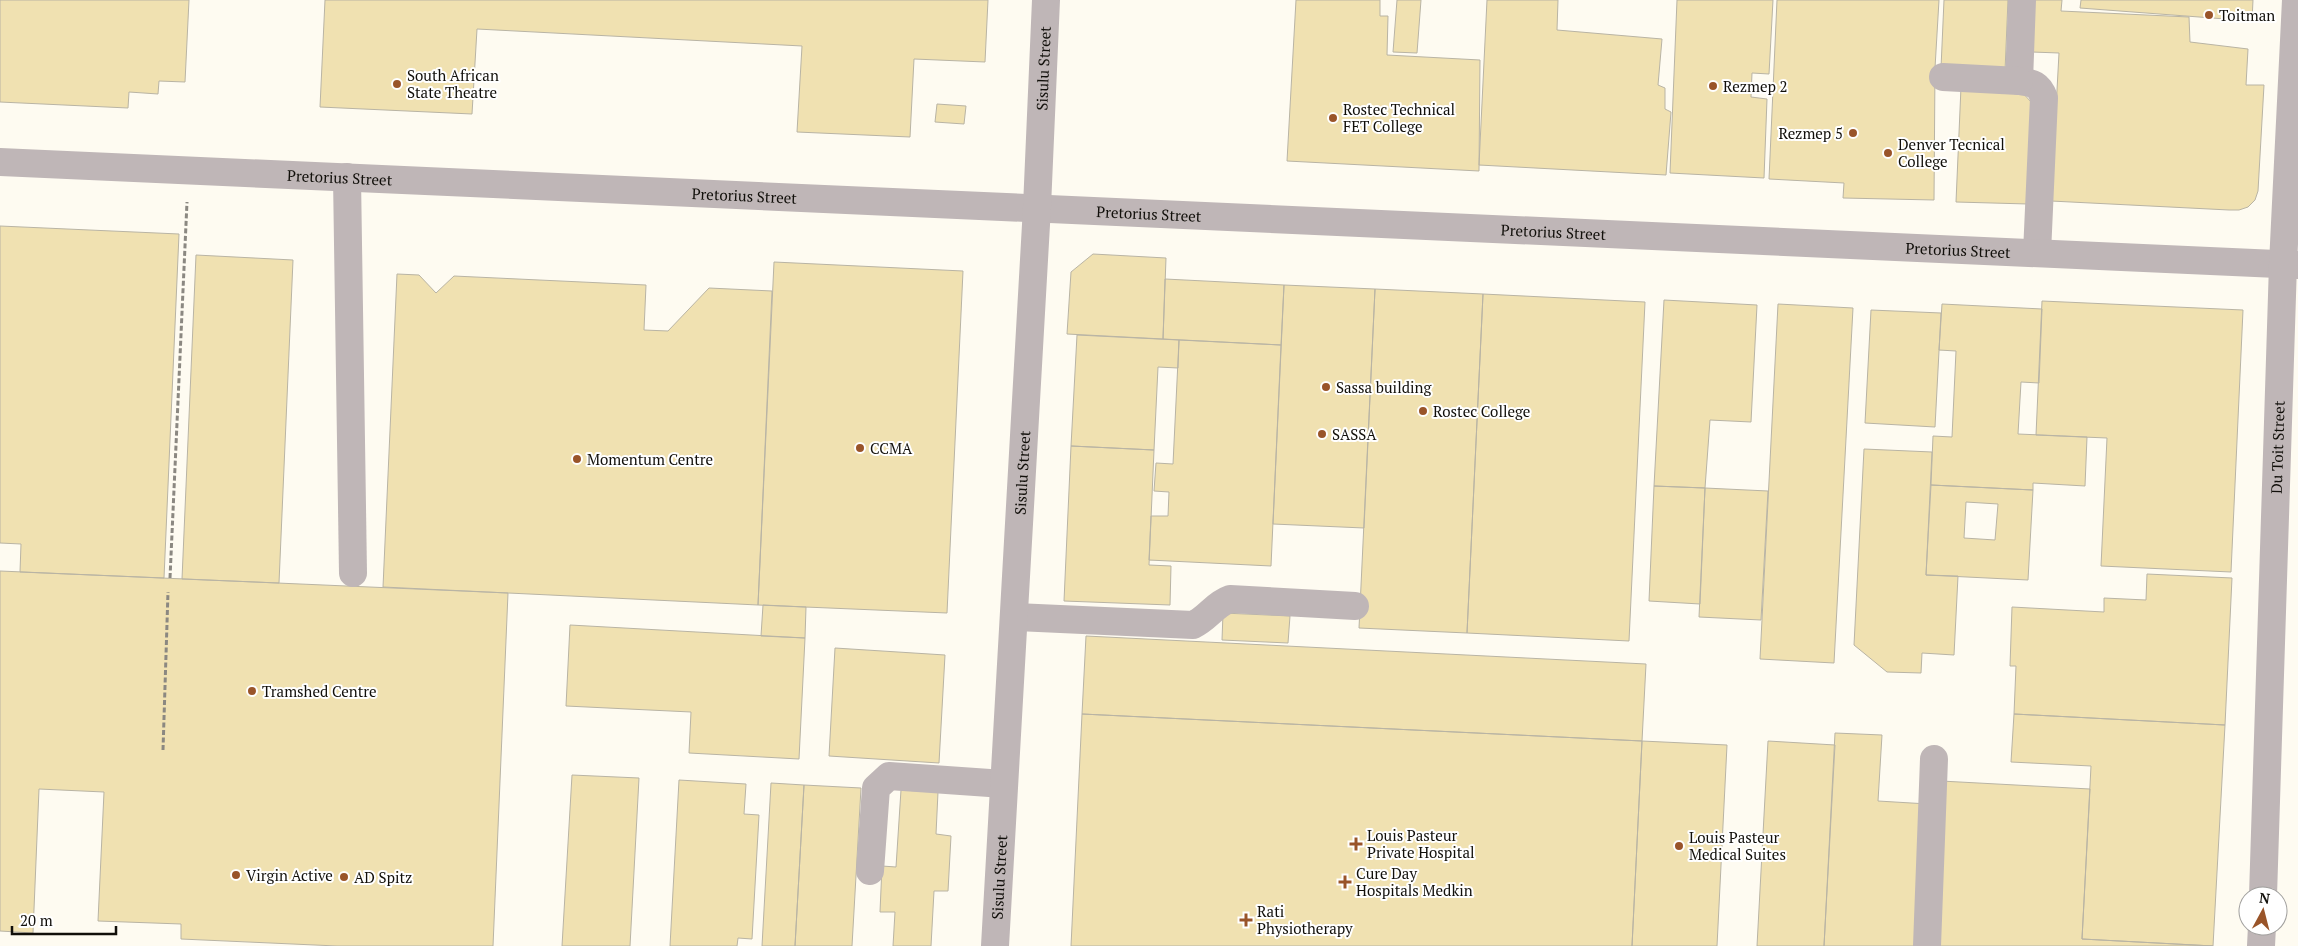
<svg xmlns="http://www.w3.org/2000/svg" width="2298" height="946" font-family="'PT Serif',serif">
  <rect width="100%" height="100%" fill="#fefbf1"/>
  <!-- building -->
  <path fill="#f0e1b1" stroke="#b9b4a4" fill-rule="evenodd" d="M0,0H189L185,82L159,81L158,94L129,92L128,108L0,102Z
    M325,0H988L985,62L914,59L910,137L797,132L802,46L477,29L472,114L320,107Z
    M1296,0H1380V16H1388L1387,55L1480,60L1479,171L1287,161Z
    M1397,0H1421L1417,53L1393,52Z
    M1487,0H1558L1557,30L1662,39L1658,85L1665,88V109L1671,112L1666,175L1479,165Z
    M1677,0H1773L1769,74L1752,73L1751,97L1767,99L1764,178L1670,173Z
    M1777,0H1939L1935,68L1934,200L1843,198L1844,183L1769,179Z
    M1944,0H2008L2005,71L1941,68Z
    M2034,0H2062L2061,11L2189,17L2190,42L2248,49L2246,85H2264L2258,191L2255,200L2248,207L2239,210H2229L2051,201L2059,53L2032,52Z
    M2081,0H2253L2252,21L2080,8Z
    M1961,87L2021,91L2032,103L2028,204L1956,202Z
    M937,104L966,106L964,124L935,122Z
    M0,226L179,234L164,578L20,572L21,544L0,543Z
    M1093,254L1166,258L1163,339L1067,334L1071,272Z
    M196,255L293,260L279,583L182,579Z
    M774,262L963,271L947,613L758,605Z
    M397,274L419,275L436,293L454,276L646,285L644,330L668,331L709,288L772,291L758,605L383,587Z
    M1165,279L1284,285L1281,345L1163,339Z
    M1284,285L1375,289L1364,528L1273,524Z
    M1375,289L1483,294L1467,633L1359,628Z
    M1483,294L1645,302L1629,641L1467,633Z
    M1664,300L1757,305L1751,422L1710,420L1705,488L1654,486Z
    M2042,301L2243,310L2231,572L2101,566L2107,438L2036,435Z
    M1778,304L1853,308L1834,663L1760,659Z
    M1942,304L2042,309L2039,383L2021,382L2018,434L2087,437L2085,486L2033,483V490L1931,485L1933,436L1952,437L1956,351L1939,350Z
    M1871,310L1941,313L1935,427L1865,423Z
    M1077,335L1179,340L1178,368L1158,367L1154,450L1071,446Z
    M1179,340L1281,345L1271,566L1149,560L1151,516H1168L1169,492L1154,491L1156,463L1173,464Z
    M1071,446L1154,450L1149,565L1171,566L1170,605L1064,601Z
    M1864,449L1932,452L1926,575L1958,576L1954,655L1922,653L1921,673L1887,672L1854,645Z
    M1931,485L2033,490L2028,580L1926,575ZM1966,502L1998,504L1995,540L1964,538Z
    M1654,486L1705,488L1700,604L1649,601Z
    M1705,488L1768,491L1761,620L1699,617Z
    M0,571L508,593L493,946H337L181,939V924L98,921L104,792L39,789L33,933L0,931Z
    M2147,574L2232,578L2225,725L2014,714L2016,666H2010L2012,607L2104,612V598L2146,600Z
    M763,605L806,607L805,638L761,636Z
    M1223,613L1290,616L1288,643L1222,640Z
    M570,625L805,638L799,759L689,753L691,712L566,706Z
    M1086,636L1646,664L1642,741L1082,714Z
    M835,648L945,655L939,763L829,756Z
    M1082,714L1642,741L1632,946H1071Z
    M2014,714L2225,725L2213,946L2082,939L2091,766L2011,762Z
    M1835,733L1882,735L1878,801L1928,804L1921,946H1824Z
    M1642,741L1727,745L1717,946H1632Z
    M1768,741L1835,745L1824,946H1757Z
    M572,775L639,778L630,946H562Z
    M679,780L746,784L744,814L759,815L752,939L738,938L737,946H670Z
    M1941,781L2090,789L2082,939L2213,946H1932Z
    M771,783L804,785L795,946H762Z
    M804,785L861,788L852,946H795Z
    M901,790L938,792L936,834L951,836L948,891H934L931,946H893L895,912H880L882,866L896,867Z"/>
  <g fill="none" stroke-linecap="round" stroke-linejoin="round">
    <!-- path -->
    <path stroke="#8b8881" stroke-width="3" stroke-dasharray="5 2.5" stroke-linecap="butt" d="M170,578L187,202
      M163,750L168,592"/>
    <!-- minor -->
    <g stroke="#bfb6b7" stroke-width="28">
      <path d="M2022,0L2019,81C2033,83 2039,84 2044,98L2037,253"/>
      <path d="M1943,77L2019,81"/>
      <path id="s1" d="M0,162L2298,265"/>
      <path d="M347,177L353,573"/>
      <path d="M1014,617L1193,625C1208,618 1215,604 1230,599L1355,606"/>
      <path d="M870,871L876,788L889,776L1004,784"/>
      <path id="s2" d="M2263,896L2283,264L2296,0"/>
      <path id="s3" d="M995,946L1037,207L1046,0"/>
      <path d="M1927,946L1934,759"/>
      <path d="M2261,946L2262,926"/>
    </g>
  </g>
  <!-- markers -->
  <g fill="#995429" stroke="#fff" stroke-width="2">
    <circle cx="2209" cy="15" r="5"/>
    <circle cx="397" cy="84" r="5"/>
    <circle cx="1713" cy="86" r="5"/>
    <circle cx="1333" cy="118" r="5"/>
    <circle cx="1853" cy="133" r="5"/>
    <circle cx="1888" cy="153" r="5"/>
    <circle cx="1326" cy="387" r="5"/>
    <circle cx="1423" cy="411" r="5"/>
    <circle cx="1322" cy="434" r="5"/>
    <circle cx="860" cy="448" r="5"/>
    <circle cx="577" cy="459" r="5"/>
    <circle cx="252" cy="691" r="5"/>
    <path d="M1353.5 836.5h5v5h5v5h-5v5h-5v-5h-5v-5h5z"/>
    <circle cx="1679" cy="846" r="5"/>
    <circle cx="236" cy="875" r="5"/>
    <circle cx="344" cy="877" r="5"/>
    <path d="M1342.5 874.5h5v5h5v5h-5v5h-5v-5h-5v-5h5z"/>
    <path d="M1243.5 912.5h5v5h5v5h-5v5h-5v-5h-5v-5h5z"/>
  </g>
  <g text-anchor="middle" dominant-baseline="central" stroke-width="4" stroke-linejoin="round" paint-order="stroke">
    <!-- poi labels -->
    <g font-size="15" fill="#110f0a" stroke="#fff" text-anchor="start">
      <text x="2219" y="15">Toitman</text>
      <text x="407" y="75">South African<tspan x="407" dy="17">State Theatre</tspan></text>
      <text x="1723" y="86">Rezmep 2</text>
      <text x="1343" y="109">Rostec Technical<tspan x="1343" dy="17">FET College</tspan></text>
      <text x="1843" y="133" text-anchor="end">Rezmep 5</text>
      <text x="1898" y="144">Denver Tecnical<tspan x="1898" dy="17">College</tspan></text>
      <text x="1336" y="387">Sassa building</text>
      <text x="1433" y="411">Rostec College</text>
      <text x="1332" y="434">SASSA</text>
      <text x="870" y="448">CCMA</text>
      <text x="587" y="459">Momentum Centre</text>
      <text x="262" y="691">Tramshed Centre</text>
      <text x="1367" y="835">Louis Pasteur<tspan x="1367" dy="17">Private Hospital</tspan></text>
      <text x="1689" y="837">Louis Pasteur<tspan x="1689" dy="17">Medical Suites</tspan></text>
      <text x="1356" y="873">Cure Day<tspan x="1356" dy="17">Hospitals Medkin</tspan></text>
      <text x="246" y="875">Virgin Active</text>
      <text x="354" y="877">AD Spitz</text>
      <text x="1257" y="911">Rati<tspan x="1257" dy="17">Physiotherapy</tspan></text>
    </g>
    <!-- street labels -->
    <g font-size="15" fill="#110f0a" stroke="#fff">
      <text stroke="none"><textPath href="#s3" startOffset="879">Sisulu Street</textPath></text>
      <text stroke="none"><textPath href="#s1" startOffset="340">Pretorius Street</textPath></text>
      <text stroke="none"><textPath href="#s1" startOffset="745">Pretorius Street</textPath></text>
      <text stroke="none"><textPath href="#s1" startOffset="1150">Pretorius Street</textPath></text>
      <text stroke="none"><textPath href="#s1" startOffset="1555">Pretorius Street</textPath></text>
      <text stroke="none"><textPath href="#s1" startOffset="1960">Pretorius Street</textPath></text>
      <text stroke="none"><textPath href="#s2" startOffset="449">Du Toit Street</textPath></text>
      <text stroke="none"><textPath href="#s3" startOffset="474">Sisulu Street</textPath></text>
      <text stroke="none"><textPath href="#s3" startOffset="69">Sisulu Street</textPath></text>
    </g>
  </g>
  <!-- north arrow -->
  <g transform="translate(2263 911) rotate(7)"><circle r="24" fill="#ffffff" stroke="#a09f9d"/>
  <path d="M0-4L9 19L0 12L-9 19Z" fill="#995429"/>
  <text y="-8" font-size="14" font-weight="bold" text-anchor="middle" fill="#110f0a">N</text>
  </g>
  <!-- scale -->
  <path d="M12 926v8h104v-8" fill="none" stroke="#110f0a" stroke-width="2.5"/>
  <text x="20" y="926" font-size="15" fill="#110f0a" stroke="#ffffff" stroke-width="4" paint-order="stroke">20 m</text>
</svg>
